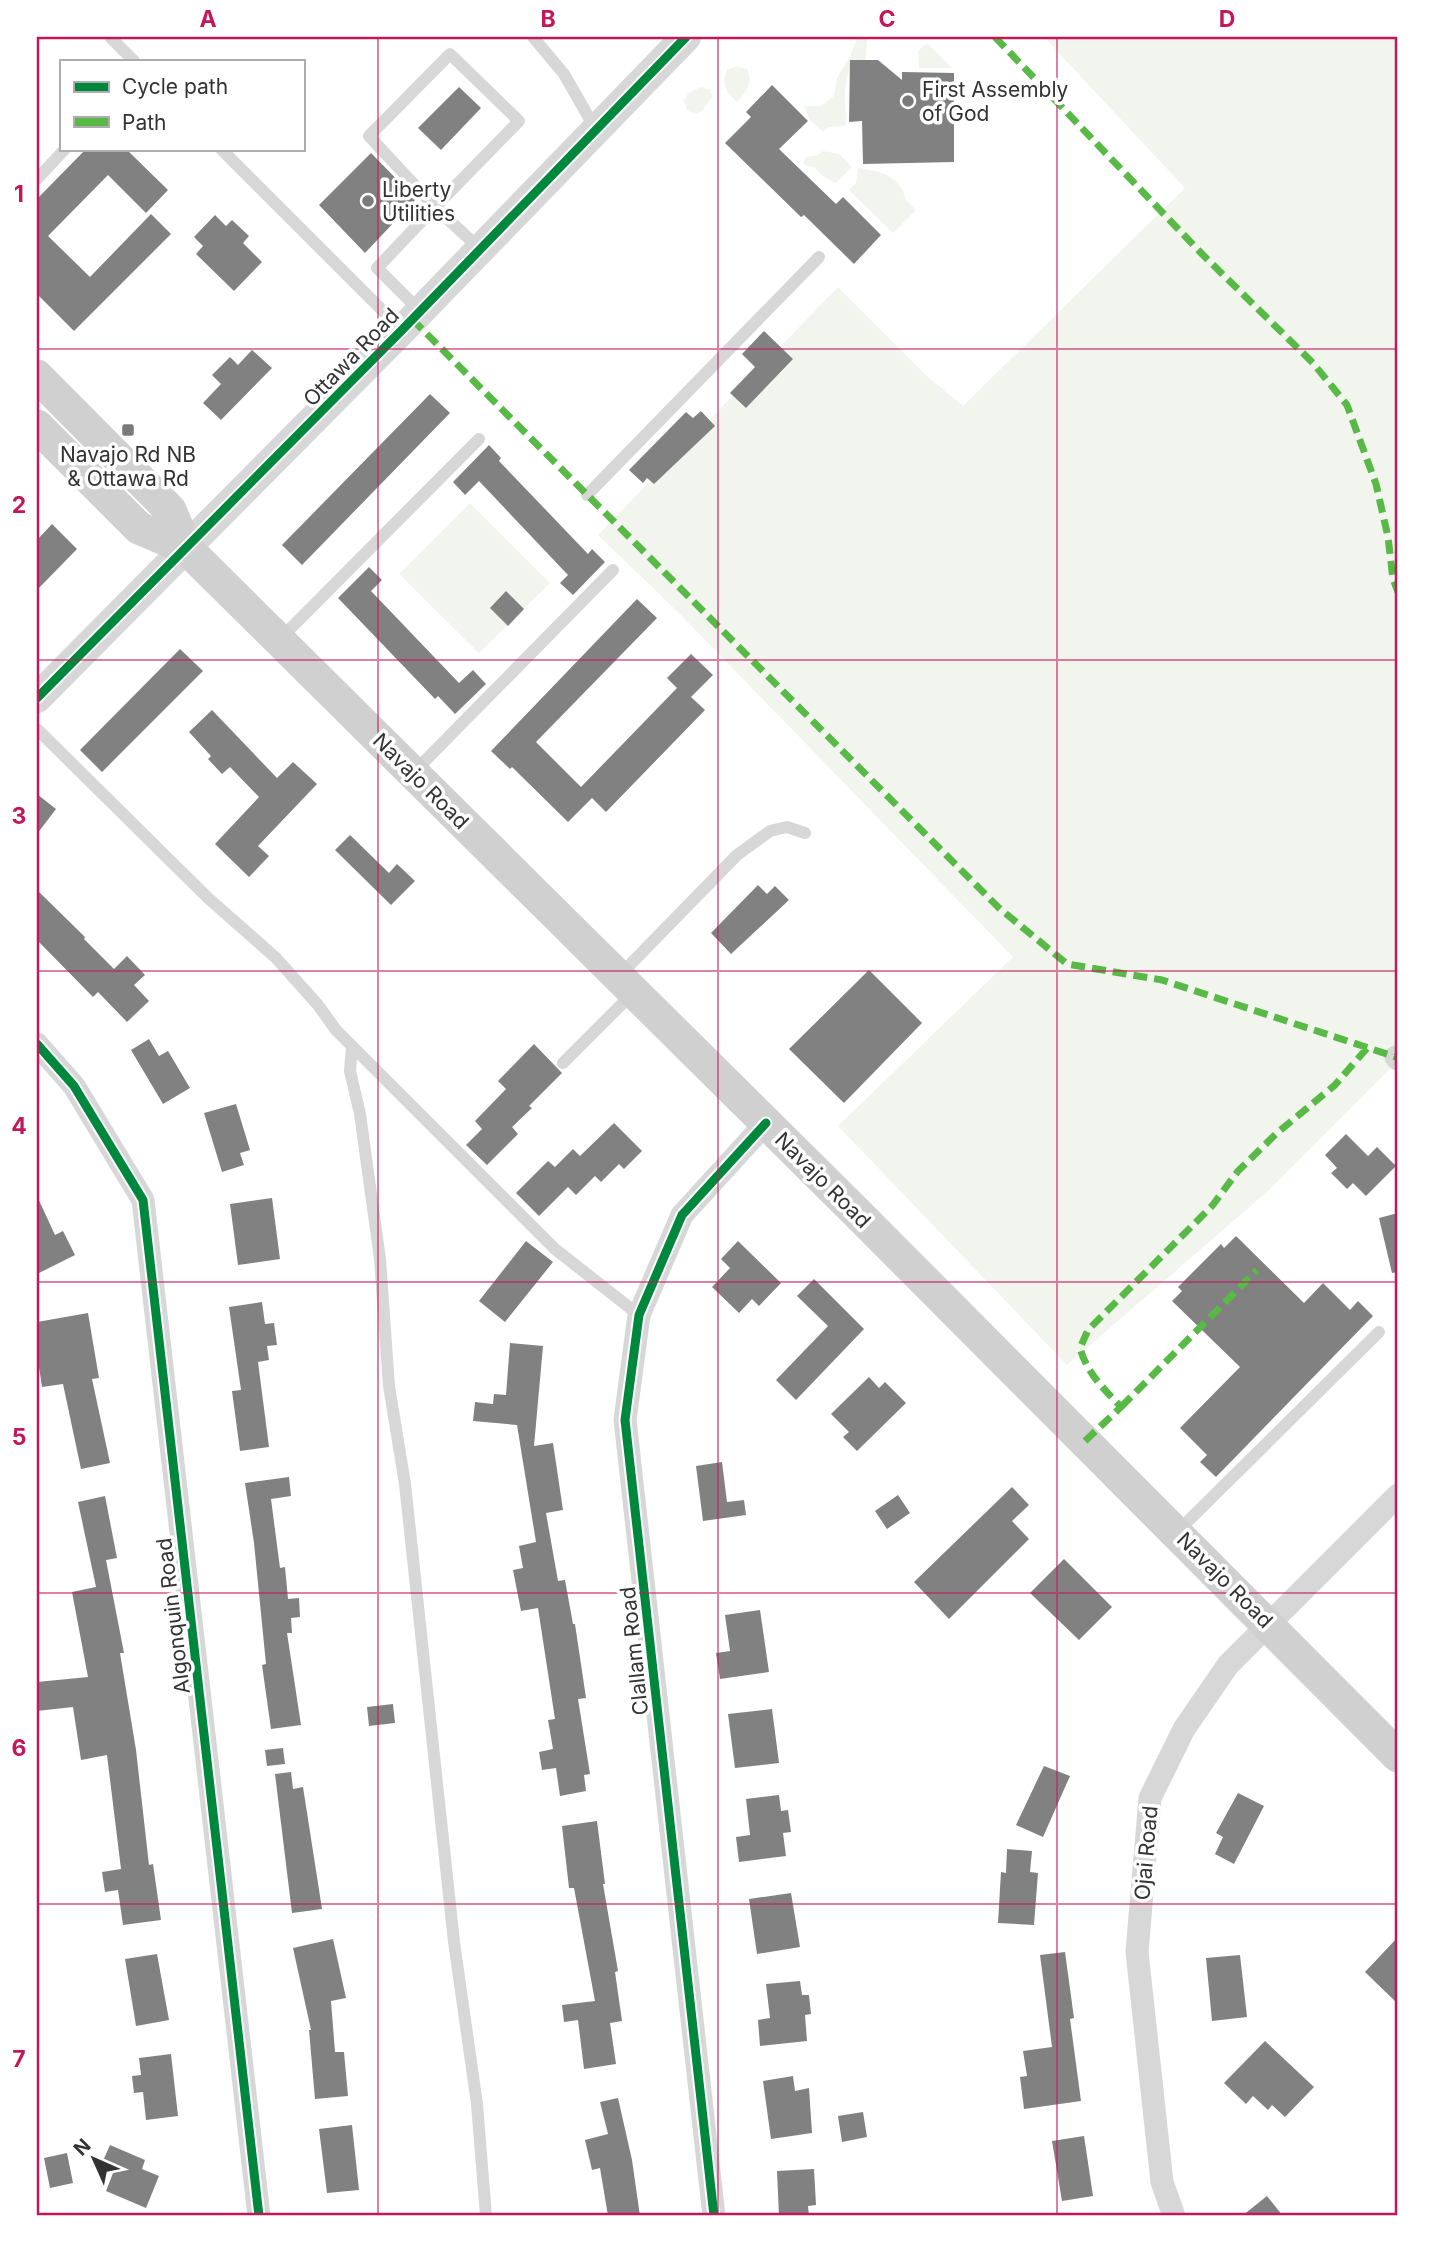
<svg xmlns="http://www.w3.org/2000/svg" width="1435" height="2253" font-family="Inter,sans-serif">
  <rect width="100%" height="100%" fill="#fff"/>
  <!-- green -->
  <path fill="#f1f5ed" d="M858,37H867L866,60H857C840,77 846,104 846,126L829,127L823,132L810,120L804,106H821L834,96L837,78L850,56Z
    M1044,37H1398V1061L1268,1191L1067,1365L838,1126L1013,957L680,614L598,535L838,287L929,378L963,406L1185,188Z
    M926,44L929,45L952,68H919L918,51Z
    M736,66L747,69C754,82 746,92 737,102C726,91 721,85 727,70Z
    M701,87L711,90L712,97L702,111L694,114L687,110L684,101L688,93Z
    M823,151L839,154L852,167L836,183L824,177L814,167L804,165L803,163L806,157L818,155Z
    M858,168C878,171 902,175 905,199L916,210L893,233L849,190L856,183Z
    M470,503L550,583L479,653L399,574Z"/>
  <!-- building -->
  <path fill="#818181" d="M850,60H878L902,80V72L954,73V162L863,164L862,121L849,122Z
    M772,85L808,121L779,149L836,204L843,197L881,235L854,264L804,215L801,217L725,143L751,117L746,112Z
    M459,87L481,108L441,150L418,128Z
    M86,149H126L168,190L146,213L108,175L48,236L90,277L151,214L171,234L74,331L37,294V199Z
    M371,153L416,199L365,253L319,205Z
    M215,215L226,226L232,220L249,236L243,243L262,262L234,291L196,254L203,246L194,237Z
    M764,331L793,359L746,408L730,393L755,367L742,354Z
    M252,350L272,368L221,420L203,403L221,384L212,375L230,357L238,365Z
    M430,394L450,413L302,565L282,545Z
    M701,411L715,426L654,484L647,478L643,483L629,470L686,412L693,418Z
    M489,445L501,458L499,461L588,554L592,549L605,562L573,595L560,583L568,575L479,481L465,495L453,482Z
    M52,524L77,549L37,590V540Z
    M369,567L382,580L371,591L459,683L473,670L486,684L455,714L438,696L435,699L338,598Z
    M506,591L524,609L508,626L490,608Z
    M637,599L657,618L536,742L581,787L677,688L667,678L691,654L713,675L691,697L705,710L606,812L592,798L568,822L512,767L510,769L491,751Z
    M180,649L203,671L102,772L80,750Z
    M212,710L277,778L293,762L317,784L258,846L269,856L249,877L215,844L259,797L230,767L222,774L208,759L211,756L189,732Z
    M37,794L56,809L37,834Z
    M350,835L389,873L397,864L415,881L391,905L335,850Z
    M758,885L767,894L775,886L789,900L731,954L711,933Z
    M37,890L85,937L84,939L114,969L127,956L145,975L134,985L149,1001L127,1022L98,992L93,997L37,940Z
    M869,970L922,1023L844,1103L789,1049Z
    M149,1039L159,1056L168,1051L190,1088L163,1104L131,1050Z
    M534,1044L562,1073L529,1106L532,1108L512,1127L518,1134L487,1165L466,1145L482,1129L475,1121L506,1089L498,1081Z
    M236,1104L250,1150L240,1153L244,1165L222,1172L204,1113Z
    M614,1123L642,1151L624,1169L619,1164L601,1182L595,1176L576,1195L568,1187L539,1216L516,1193L548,1161L555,1167L573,1149L580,1156Z
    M1346,1134L1368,1156L1377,1147L1396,1166L1366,1196L1353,1183L1347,1189L1331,1173L1337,1168L1325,1155Z
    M37,1196L55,1235L63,1231L75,1255L37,1274Z
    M272,1198L280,1259L238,1265L230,1204Z
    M1398,1213V1272L1392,1273L1379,1218Z
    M1236,1236L1304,1303L1323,1283L1350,1310L1358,1301L1373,1316L1216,1477L1200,1462L1207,1455L1180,1428L1240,1367L1172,1301L1182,1291L1178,1287L1221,1244L1224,1248Z
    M526,1241L553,1262L505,1322L479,1301Z
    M738,1241L781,1283L759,1306L752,1299L739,1313L712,1287L730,1268L721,1259Z
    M814,1279L864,1329L796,1400L776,1380L828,1326L797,1296Z
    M262,1302L265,1324L274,1323L277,1345L267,1346L269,1360L258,1362L269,1447L240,1451L232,1391L241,1390L229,1307Z
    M88,1313L99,1378L92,1379L110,1463L81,1469L63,1384L42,1387L37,1354V1322Z
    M510,1343L543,1346L534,1446L553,1443L563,1510L546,1513L558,1581L565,1580L573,1624H575L586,1698L578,1699L590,1774L584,1775L586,1791L560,1796L556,1768L542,1770L539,1752L553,1749L548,1720L555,1719L538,1608L521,1611L513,1570L523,1568L519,1546L536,1542L517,1425L473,1421L475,1402L493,1404L494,1394L506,1395Z
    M869,1377L879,1388L885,1382L906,1403L857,1451L843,1437L849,1432L831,1414Z
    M722,1462L727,1502L744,1500L746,1515L703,1521L696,1466Z
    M289,1477L291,1496L271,1499L280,1568L285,1567L288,1599L299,1598L300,1617L291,1618L292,1633H287L301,1725L271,1729L262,1665L266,1664L254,1543L245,1483Z
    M1012,1487L1029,1505L1012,1521L1029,1539L949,1619L914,1582Z
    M898,1495L910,1513L887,1529L875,1511Z
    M105,1496L117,1558L106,1560L124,1653H120L136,1750L149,1865L153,1864L161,1920L123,1925L118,1890L105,1892L102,1872L121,1869L107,1755L81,1760L73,1707L37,1711V1682L88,1677L72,1592L96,1587L78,1502Z
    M1064,1559L1112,1607L1079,1640L1030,1593Z
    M760,1610L769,1672L720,1679L716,1653L730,1651L725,1615Z
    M393,1704L395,1723L369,1726L367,1707Z
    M772,1709L779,1763L735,1768L728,1714Z
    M283,1748L285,1764L267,1766L265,1750Z
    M1044,1766L1070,1776L1043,1837L1016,1825Z
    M291,1772L293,1789L303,1787L322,1909L292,1913L275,1774Z
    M1238,1793L1264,1806L1234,1864L1215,1854L1223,1837L1216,1833Z
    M779,1795L781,1811L788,1810L791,1832L783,1833L786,1856L739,1862L736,1837L750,1835L746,1799Z
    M597,1821L605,1884H603L618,1971L615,1972L622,2021L610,2023L616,2064L584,2069L578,2020L564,2022L562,2005L595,2001L574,1888H569L562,1826Z
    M1007,1849L1032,1851L1030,1872L1038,1873L1034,1925L998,1923L1001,1872L1006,1873Z
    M791,1893L800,1947L757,1954L749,1899Z
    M1398,1937V2004L1365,1972Z
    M333,1939L346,1998L331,2001L335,2052H344L348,2096L315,2099L309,2030H311L293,1948Z
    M1065,1952L1074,2018L1070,2019L1081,2101L1024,2109L1020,2077L1027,2076L1023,2051L1052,2047L1040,1955Z
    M157,1954L169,2020L136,2026L125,1959Z
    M1240,1955L1247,2017L1212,2021L1206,1958Z
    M800,1981L802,1995H809L811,2014L805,2015L807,2041L760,2046L758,2020L770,2018L766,1984Z
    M1265,2041L1314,2087L1285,2117L1272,2105L1268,2110L1253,2096L1246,2104L1224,2083Z
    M171,2054L178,2116L146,2120L143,2092L134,2093L132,2076L141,2075L139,2058Z
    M793,2076L795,2091L809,2088L812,2133L771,2139L763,2081Z
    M618,2098L632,2160L640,2216H608L600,2168L592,2170L585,2140L608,2134L600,2102Z
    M863,2112L867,2137L842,2142L838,2116Z
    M352,2125L359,2190L327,2193L319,2129Z
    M1084,2136L1093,2196L1062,2201L1052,2141Z
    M110,2145L145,2160L142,2169L159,2176L146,2208L106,2191L115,2168L102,2163Z
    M67,2153L73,2183L50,2188L44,2158Z
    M814,2169L816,2205L808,2206L809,2216H779L777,2171Z
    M1267,2196L1283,2216H1242Z"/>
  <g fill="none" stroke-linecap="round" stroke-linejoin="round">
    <!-- service -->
    <path stroke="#d7d7d7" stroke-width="12" d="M110,37L134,61
      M533,37L564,74L596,130
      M450,54L519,121L435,207L369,136Z
      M221,149L402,330
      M37,179L65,149
      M420,311L377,268L435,207L480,249
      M587,495L819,257
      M279,640L479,439
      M37,729L208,898L276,958L318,1005L336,1030L555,1249L639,1315
      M414,772L613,570
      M619,976L737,855L770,831L787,827L805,833
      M352,1046L350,1071L360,1114L380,1259L389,1386L405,1484L454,1942L477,2104L486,2216
      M563,1063L634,992
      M1177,1532L1379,1332"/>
    <!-- minor -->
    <path stroke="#d7d7d7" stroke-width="23" d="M37,1044L74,1086L143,1200L259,2216
      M1396,1057L1398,1059
      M714,2216L625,1420L639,1315L682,1215L766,1123
      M1174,2216L1162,2182L1137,1952L1150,1798L1184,1729L1228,1665L1398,1495"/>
    <!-- tertiary -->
    <path stroke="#d7d7d7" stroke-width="30" d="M37,698L402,330L686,37"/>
    <!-- secondary -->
    <path stroke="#d0d0d0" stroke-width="33" d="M37,376L170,510L186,548
      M37,426L139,528L186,548L857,1213L1398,1756"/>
    <!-- quiet -->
    <path stroke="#58b947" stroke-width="7" stroke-dasharray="14 7" stroke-linecap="butt" d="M995,37L1202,254L1313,363L1347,405L1376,484L1388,537L1393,579L1398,592
      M1397,37L1398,38
      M412,319L999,908L1067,964L1162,980L1396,1057L1398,1055
      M1121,1407L1257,1270
      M1085,1441L1121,1407C1103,1388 1087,1373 1080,1348L1088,1330L1212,1206L1238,1171L1277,1133L1335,1085L1368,1047"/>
    <defs>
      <path id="cycleway" d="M37,698L402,330L686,37
        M37,1044L74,1086L143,1200L259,2216
        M714,2216L625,1420L639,1315L682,1215L766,1123"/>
    </defs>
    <!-- cycleway casing -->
    <use href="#cycleway" stroke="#fff" stroke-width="13"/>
    <!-- cycleway -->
    <use href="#cycleway" stroke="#00873e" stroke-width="9"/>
  </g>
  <!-- grid -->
  <path fill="none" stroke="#c2185b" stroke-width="2" stroke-opacity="0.55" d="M378,37V2216M718,37V2216M1057,37V2216M37,349H1398M37,660H1398M37,971H1398M37,1282H1398M37,1593H1398M37,1904H1398"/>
  <!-- markers -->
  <g fill="#7a7a7a" stroke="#fff" stroke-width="2.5">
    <circle cx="908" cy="101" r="7"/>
    <circle cx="368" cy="201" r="7"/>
    <rect x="121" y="423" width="14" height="14" rx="3.5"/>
  </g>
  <g text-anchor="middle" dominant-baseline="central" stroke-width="7" stroke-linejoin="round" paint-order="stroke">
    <!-- poi labels -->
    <g font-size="21" fill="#333" stroke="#fff" text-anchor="start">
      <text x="922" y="89">First Assembly<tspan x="922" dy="24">of God</tspan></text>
      <text x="382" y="189">Liberty<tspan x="382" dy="24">Utilities</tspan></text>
      <text x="128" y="454" text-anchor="middle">Navajo Rd NB<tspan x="128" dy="24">&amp; Ottawa Rd</tspan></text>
    </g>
    <!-- street labels -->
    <g font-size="21" fill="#333" stroke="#fff">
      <text transform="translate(351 357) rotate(-46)">Ottawa Road</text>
      <text transform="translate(421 781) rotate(45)">Navajo Road</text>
      <text transform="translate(823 1180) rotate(45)">Navajo Road</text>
      <text transform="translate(1225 1580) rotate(45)">Navajo Road</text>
      <text transform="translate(173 1616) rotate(-97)">Algonquin Road</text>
      <text transform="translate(634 1651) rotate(-96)">Clallam Road</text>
      <text transform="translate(1146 1853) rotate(-85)">Ojai Road</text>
    </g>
  </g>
  <!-- border -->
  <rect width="1435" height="2253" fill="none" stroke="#ffffff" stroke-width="77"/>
  <!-- legend -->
  <rect x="60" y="60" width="245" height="91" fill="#ffffff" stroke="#adadad" stroke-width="2"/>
  <rect x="74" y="82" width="35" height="10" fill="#00873e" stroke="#adadad" stroke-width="2"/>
  <text x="122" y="94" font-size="21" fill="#333333">Cycle path</text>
  <rect x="74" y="117" width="35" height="10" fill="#58b947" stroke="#adadad" stroke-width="2"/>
  <text x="122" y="130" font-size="21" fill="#333333">Path</text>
  <!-- north arrow -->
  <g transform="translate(94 2159) rotate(315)" stroke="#ffffff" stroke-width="5" paint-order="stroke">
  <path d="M0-5L12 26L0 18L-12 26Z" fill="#333333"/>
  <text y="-10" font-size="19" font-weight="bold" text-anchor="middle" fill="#333333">N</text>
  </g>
  <rect x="38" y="38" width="1358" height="2176" fill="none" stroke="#c2185b" stroke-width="2.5"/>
  <g font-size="23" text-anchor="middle" font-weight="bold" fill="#c2185b">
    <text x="208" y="27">A</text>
    <text x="548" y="27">B</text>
    <text x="887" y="27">C</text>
    <text x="1227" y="27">D</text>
    <text x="19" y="202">1</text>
    <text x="19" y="513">2</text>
    <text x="19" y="824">3</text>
    <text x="19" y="1134">4</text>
    <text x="19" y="1445">5</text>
    <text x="19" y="1756">6</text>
    <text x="19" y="2067">7</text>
  </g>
</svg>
